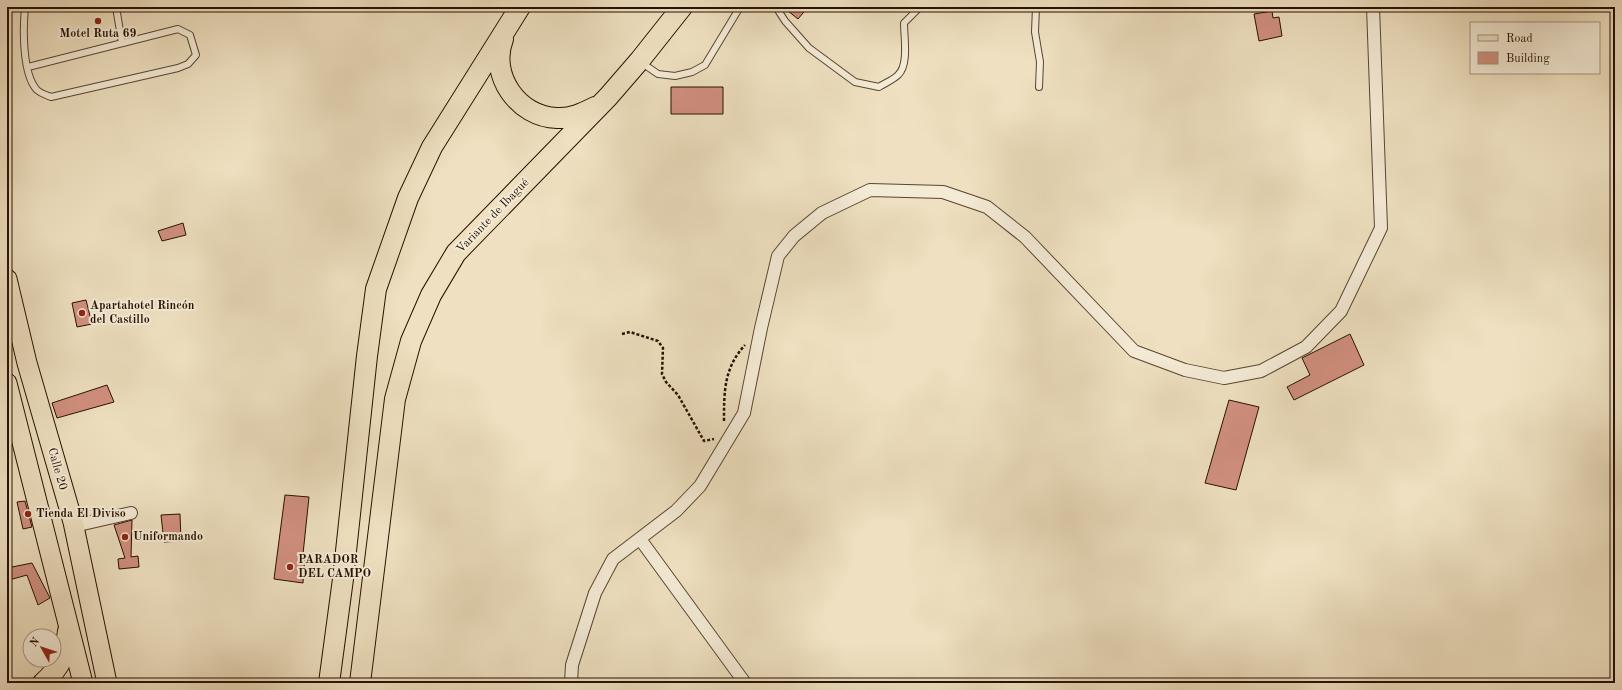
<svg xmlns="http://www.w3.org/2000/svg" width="1622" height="690" font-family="'Old Standard TT',serif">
  <rect width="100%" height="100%" fill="#eee0c0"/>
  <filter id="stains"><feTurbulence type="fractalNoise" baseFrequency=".005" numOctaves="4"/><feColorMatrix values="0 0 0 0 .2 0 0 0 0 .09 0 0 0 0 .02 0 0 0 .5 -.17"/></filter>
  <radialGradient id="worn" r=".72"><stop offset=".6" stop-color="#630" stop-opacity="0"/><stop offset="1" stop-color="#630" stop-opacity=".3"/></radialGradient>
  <!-- building -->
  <path fill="#d1907f" stroke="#271102" d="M783,7H808L798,19Z
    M1272,11L1273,18L1279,17L1282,36L1259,41L1254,14Z
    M671,87H723V114H671Z
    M183,223L186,235L162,241L158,231Z
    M86,300L92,324L77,327L72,303Z
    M1350,334L1364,365L1294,400L1287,387L1310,375L1302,358Z
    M107,385L114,402L57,418L52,403Z
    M1229,400L1259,407L1236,490L1205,483Z
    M285,495L309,497L303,554H305L303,583L274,579Z
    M25,501L32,527L23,529L17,502Z
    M180,514L181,541L164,542L161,515Z
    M132,520L131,557L138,556L139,567L119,569L118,559L125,558L114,525Z
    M32,563L50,598L38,605L27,575L9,580L7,573V568Z"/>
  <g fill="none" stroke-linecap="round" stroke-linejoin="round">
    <defs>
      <path id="service" d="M25,7C23,28 22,74 37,90C40,93 46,95 51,97L178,68L188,64L196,55L190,35L178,29L28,67
        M116,7L122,43
        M776,7L785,21L809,48L855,82L879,87C885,83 893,80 898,75C909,65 904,37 904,23L920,7
        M1036,7L1035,32L1040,62L1039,87
        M642,63L658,74L675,76L692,72L705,65L740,7"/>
      <path id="minor" d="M74,526L131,513
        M640,539L745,683
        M571,683L572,665L595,593L613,559L676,511L700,486L744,413L761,328L778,256L794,236L822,213L870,190L943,192L987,207L1025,237L1134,351L1185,370L1224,378L1261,371L1306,347L1341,311L1381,228L1373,7"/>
      <path id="primary" d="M7,279L27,363L73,522L107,683
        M7,383L83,683"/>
      <path id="trunk" d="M503,39C489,75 518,117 557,118C571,119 583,113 595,107
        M43,683C62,666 65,655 68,631
        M329,683L343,579L367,356L376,289L408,198L432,147L520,7
        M360,683L395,399L411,341L431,295L456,253L608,97L640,60L682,7"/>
    </defs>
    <!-- service casing -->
    <use href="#service" stroke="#594532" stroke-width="8"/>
    <!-- minor casing -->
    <use href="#minor" stroke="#594532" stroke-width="14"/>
    <!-- primary casing -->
    <use href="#primary" stroke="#271102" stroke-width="21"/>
    <!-- trunk casing -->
    <use href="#trunk" stroke="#271102" stroke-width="22"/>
    <!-- path -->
    <path stroke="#271102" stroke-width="2.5" stroke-dasharray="3 2" stroke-linecap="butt" d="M622,334L630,332L658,341L663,348L662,374L666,382L678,395L704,441L714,439
      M724,421C724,391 724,368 745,345"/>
    <!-- service -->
    <use href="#service" stroke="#f4ebd6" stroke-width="6"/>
    <!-- minor -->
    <use href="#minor" stroke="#f4ebd6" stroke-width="12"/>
    <!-- primary -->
    <use href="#primary" stroke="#eee0c0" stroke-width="19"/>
    <!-- trunk -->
    <use href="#trunk" stroke="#eee0c0" stroke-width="20"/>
  </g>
  <!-- markers -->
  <g fill="#8f2418" stroke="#f4ebd6" stroke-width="1.5">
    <circle cx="98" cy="21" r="4"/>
    <circle cx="82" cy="313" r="4"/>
    <circle cx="28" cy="514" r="4"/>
    <circle cx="125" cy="537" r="4"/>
    <circle cx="290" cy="567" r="4"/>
  </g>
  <g text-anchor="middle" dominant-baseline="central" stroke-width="4" stroke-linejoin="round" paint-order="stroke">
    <!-- poi labels -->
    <g font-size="12" font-weight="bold" fill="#271102" stroke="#f4ebd6" text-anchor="start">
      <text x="98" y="34" text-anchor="middle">Motel Ruta 69</text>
      <text x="90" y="306">Apartahotel Rincón<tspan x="90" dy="14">del Castillo</tspan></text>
      <text x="36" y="514">Tienda El Diviso</text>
      <text x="133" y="537">Uniformando</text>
      <text x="298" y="560">PARADOR<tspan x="298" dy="14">DEL CAMPO</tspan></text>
    </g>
    <!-- street labels -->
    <g font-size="12" fill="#271102" stroke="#f4ebd6">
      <text transform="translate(493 216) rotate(-46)">Variante de Ibagué</text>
      <text transform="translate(57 469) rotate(74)">Calle 20</text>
    </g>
  </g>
  <!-- margin -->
  <rect width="1622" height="690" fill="none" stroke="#eee0c0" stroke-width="24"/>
  <rect x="8" y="8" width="1606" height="674" fill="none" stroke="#271102" stroke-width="2"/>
  <rect x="12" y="12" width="1598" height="666" fill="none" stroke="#271102"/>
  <!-- legend -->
  <rect x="1470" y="22" width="130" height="52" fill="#f4ebd6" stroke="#a29481"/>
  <rect x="1478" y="35" width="20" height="6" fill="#eee0c0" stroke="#a29481"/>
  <text x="1506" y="42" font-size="12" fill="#271102">Road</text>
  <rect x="1478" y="52" width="20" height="12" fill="#d1907f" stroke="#a29481"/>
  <text x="1506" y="62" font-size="12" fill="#271102">Building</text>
  <!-- north arrow -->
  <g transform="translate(42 648) rotate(309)"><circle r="19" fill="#f4ebd6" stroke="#a29481"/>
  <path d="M0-3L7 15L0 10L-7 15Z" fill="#8f2418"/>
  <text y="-6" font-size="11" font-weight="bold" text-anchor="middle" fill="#271102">N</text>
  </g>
  <rect width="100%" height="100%" filter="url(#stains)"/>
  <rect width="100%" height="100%" fill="url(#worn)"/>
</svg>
